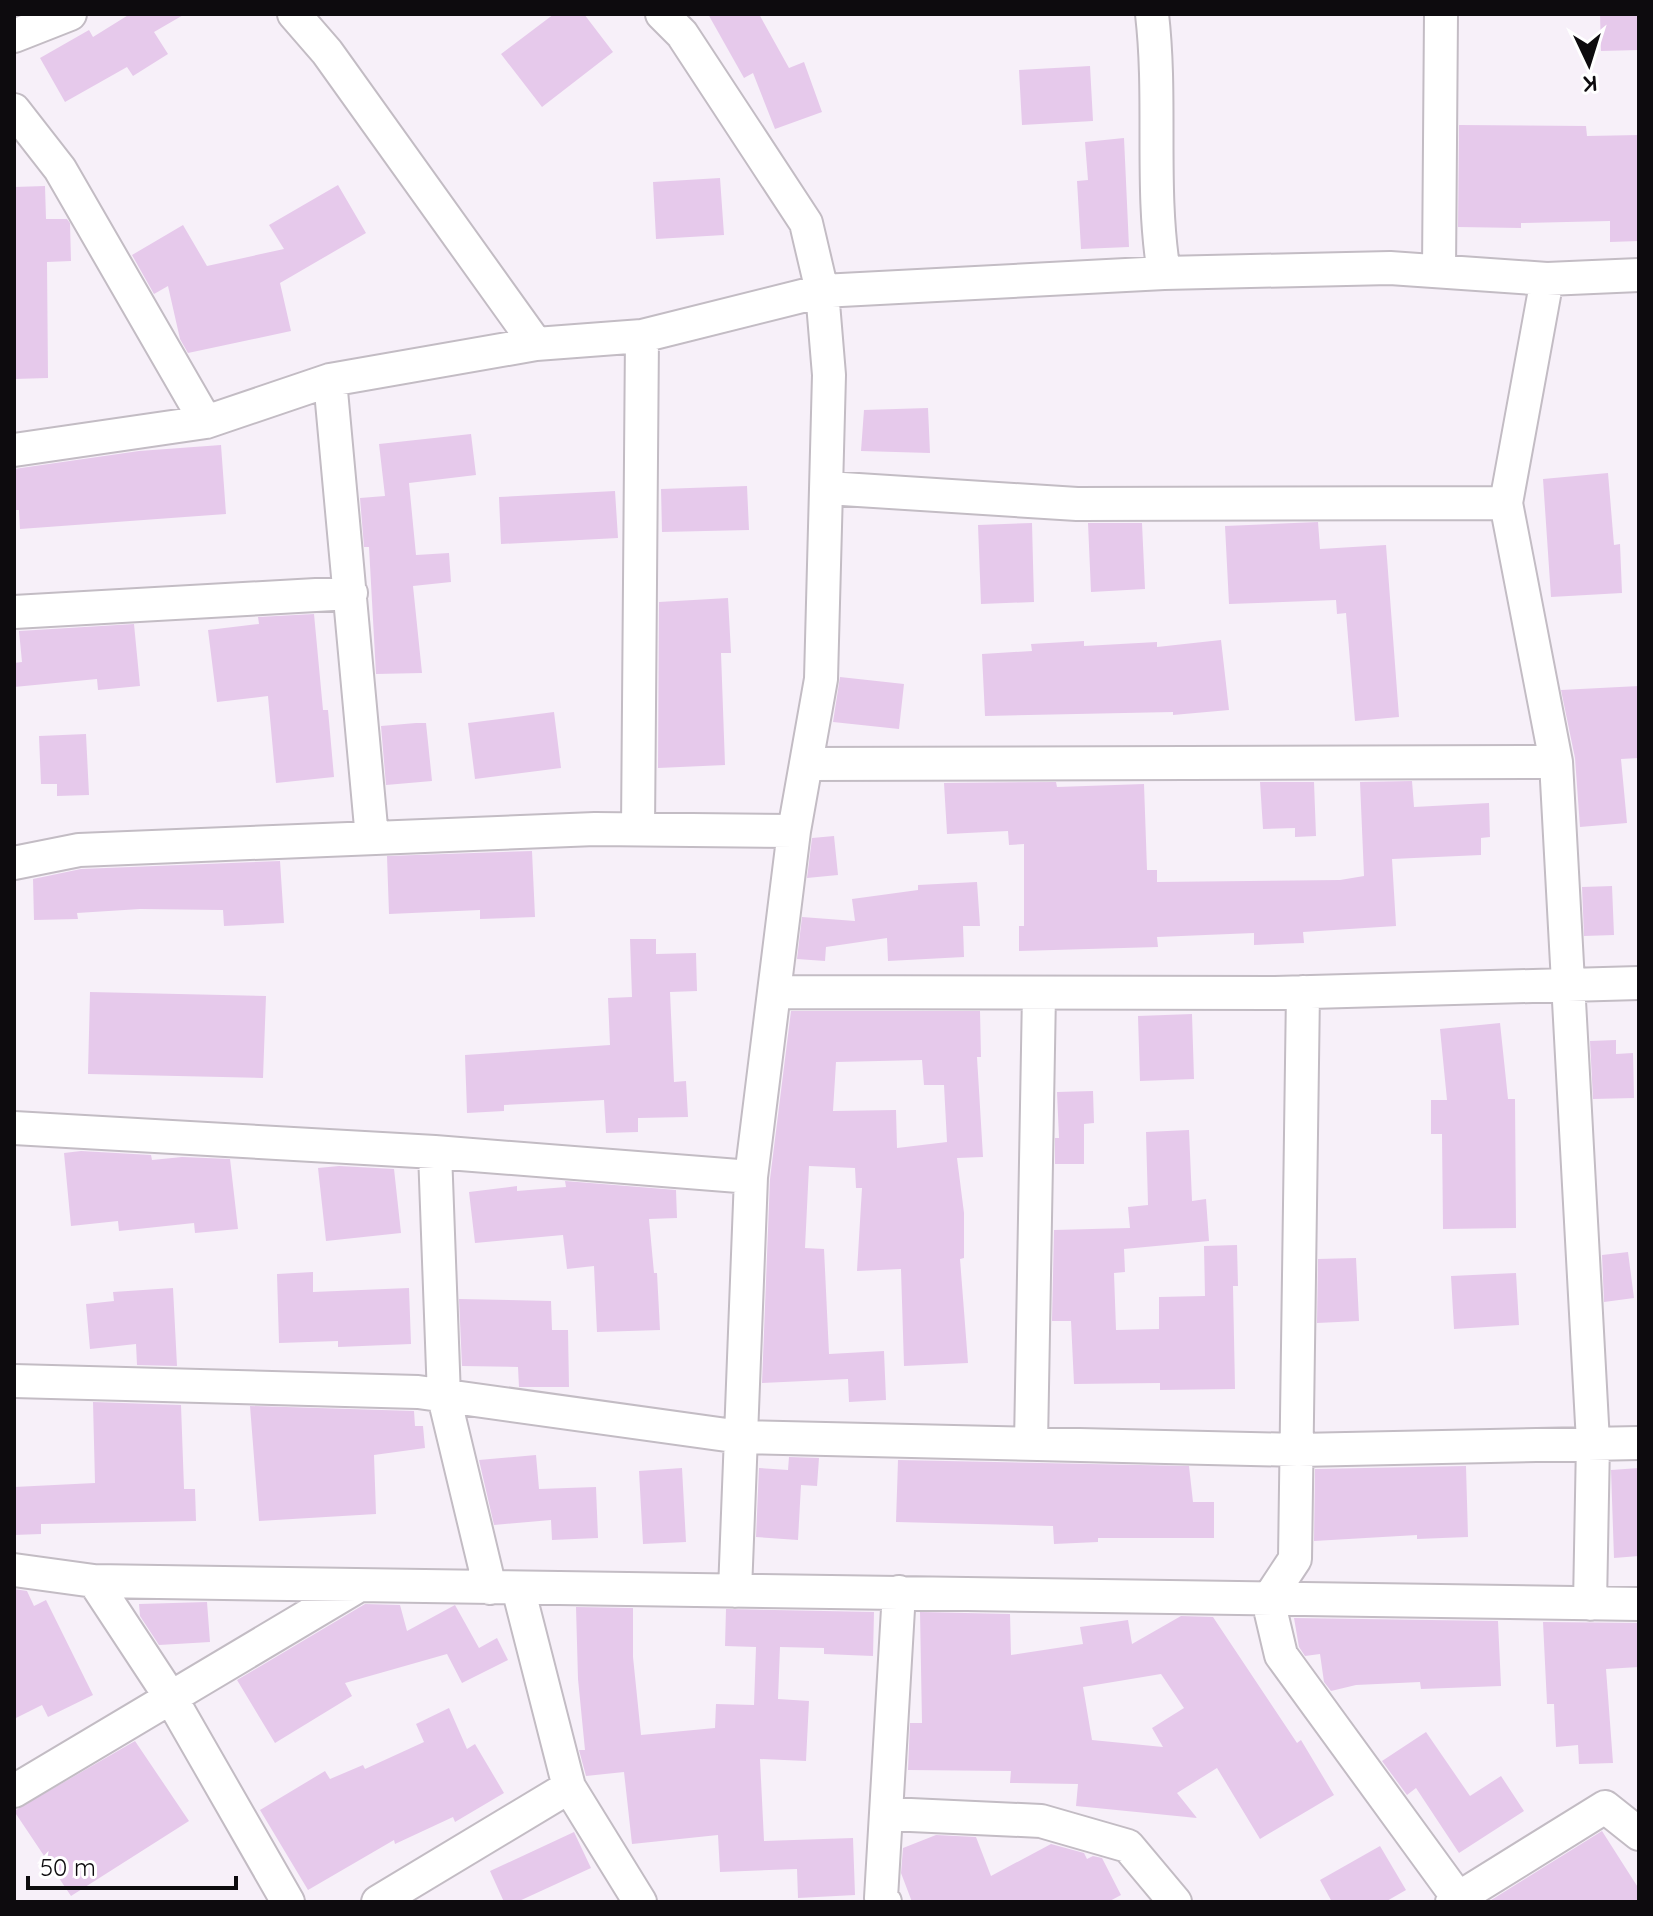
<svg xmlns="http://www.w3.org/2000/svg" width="1653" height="1916" font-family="Quicksand,sans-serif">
  <rect width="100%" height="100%" fill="#f7f0f9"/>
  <!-- building -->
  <path fill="#e6c9eb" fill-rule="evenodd" d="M130,14H185L154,32L168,54L133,76L127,67L65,102L40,58L89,30L93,37Z
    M554,14H584L613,52L542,107L501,54Z
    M708,14H759L789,68L804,62L822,112L775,129L753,73L744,78Z
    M1600,14H1639V50L1601,51Z
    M1090,66L1093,121L1022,125L1019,70Z
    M1459,125L1586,126L1587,136L1639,135V241L1610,242V221L1521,223V228L1458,227Z
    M1124,138L1129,247L1081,249L1077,181L1088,180L1085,142Z
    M720,178L724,235L656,239L653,182Z
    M338,185L366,233L280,283L291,331L188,353L180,339L168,286L154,294L132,255L183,225L207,266L284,249L269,225Z
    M45,186L46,219H67L70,223L71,261L47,262L48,378L14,379V187Z
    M928,408L930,453L861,451L864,410Z
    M471,434L476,475L409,483L416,555L449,553L451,582L413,586L422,673L376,674L369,547H364L360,498L385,496L379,444Z
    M221,445L226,514L20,529L19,510H14V469L139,451Z
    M1608,473L1614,545L1620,544L1622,593L1551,597L1543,479Z
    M747,486L749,530L662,532L661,489Z
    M615,491L618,538L501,544L499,497Z
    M1318,522L1320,549L1386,545L1399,717L1355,721L1346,613L1337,614L1336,600L1229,604L1225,526Z
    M1032,523L1034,602L981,604L978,525Z
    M1088,523H1142L1145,589L1091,592Z
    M728,598L731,653H721L725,765L658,768L659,602Z
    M314,614L323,710H328L334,777L276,783L268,696L217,702L208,630L259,624L258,617Z
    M134,624L140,686L98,690L97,679L14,687V663L22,662L19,631Z
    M1221,640L1229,710L1173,715V712L985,716L982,654L1032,651L1031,644L1084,641V646L1157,642V647Z
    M840,677L904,684L899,729L833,722Z
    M1639,686V758L1621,759L1627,823L1580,827L1575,758L1561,690Z
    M554,712L561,768L475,779L468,723Z
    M416,723H426L432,781L386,785L381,726Z
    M86,734L89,795L57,796V784H41L39,736Z
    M1412,781L1414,807L1489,803L1490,837L1481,838V855L1392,859L1396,926L1303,932L1304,943L1254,945V933L1157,937L1158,947L1019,951V926H1024V844L1009,845L1008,831L947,834L944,783L1056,782L1057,787L1144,784L1147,870H1157V882L1340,880L1364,876L1360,782Z
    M1260,782H1314L1316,836L1295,837V828L1263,829Z
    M834,836L838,875L807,878L812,838Z
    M532,851L535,917L480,919V910L389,914L387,856Z
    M280,861L284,923L224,926L223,910L140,909L77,913L78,919L34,920L33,879L81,869Z
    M977,882L980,926H963L964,957L888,961L887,938L826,947L825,961L797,959L802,917L855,921L852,899L918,890V885Z
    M1612,886L1614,935L1584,936L1582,887Z
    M630,939H656V954L696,953L697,991L670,992L674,1082L686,1081L688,1117L638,1118V1132L606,1133L604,1100L504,1105V1111L467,1113L465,1055L610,1045L608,998L632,997Z
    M90,992L266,996L263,1078L88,1074Z
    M791,1011H980L981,1057H977L983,1157L957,1158L964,1213V1258L960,1259L968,1363L904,1366L901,1269L857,1271L862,1188H856L855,1168L809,1166L805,1248L824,1249L829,1354L884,1351L886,1400L849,1402L848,1379L762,1383L770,1179ZM922,1060L924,1085H944L947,1142L897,1148L896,1110L833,1111L836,1062Z
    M1192,1014L1194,1079L1140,1081L1138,1016Z
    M1500,1023L1508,1099H1515L1516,1228L1443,1229L1442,1134H1431V1100H1447L1440,1029Z
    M1616,1040V1054L1633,1053L1634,1098L1593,1099L1590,1041Z
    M1093,1091L1094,1123L1084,1124V1164H1055V1138H1059L1057,1092Z
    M1189,1130L1192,1201L1206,1199L1209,1241L1124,1249L1125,1272L1114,1273L1116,1330L1159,1329V1297L1205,1296L1204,1246L1237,1245L1238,1286H1233L1235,1389L1160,1390V1383L1074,1384L1071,1321H1052L1054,1230L1130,1228L1128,1207L1148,1205L1146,1132Z
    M81,1151L151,1155L152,1160L182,1157L230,1159L238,1229L195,1233L194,1223L119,1231L118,1221L71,1226L64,1153Z
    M339,1166L394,1169L401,1233L326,1241L318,1168Z
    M565,1181L676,1190L677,1218L649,1219L654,1273H657L660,1330L597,1332L594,1266L567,1269L563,1235L475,1243L469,1192L517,1186V1191L566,1187Z
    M1628,1252L1634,1298L1604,1302L1602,1255Z
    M1356,1258L1359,1321L1317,1323L1318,1259Z
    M313,1272V1292L409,1288L411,1344L338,1347V1341L279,1343L277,1274Z
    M1516,1273L1519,1325L1454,1329L1451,1276Z
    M173,1288L177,1366L137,1365L136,1344L90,1349L86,1304L114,1301L113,1292Z
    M459,1299L551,1301L552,1330H568L569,1387H519L518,1367L462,1366Z
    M93,1402L181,1405L184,1489H195L196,1521L41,1524V1534L14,1535V1487L95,1483Z
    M250,1406L414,1411L415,1426H423L425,1448L374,1455L376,1514L259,1521Z
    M536,1455L539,1489L596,1487L598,1538L552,1540L551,1520L494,1525L479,1460Z
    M789,1457L819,1458L817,1486L801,1485L798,1540L756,1537L759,1468L788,1470Z
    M898,1460L1189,1466L1193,1502H1214V1538H1098V1542L1054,1544L1053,1526L896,1522Z
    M1466,1466L1468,1537L1417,1539V1535L1314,1541L1315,1469Z
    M682,1468L686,1542L643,1544L639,1471Z
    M1639,1468V1556L1614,1558L1611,1470Z
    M14,1589L27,1591L34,1606L46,1600L93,1695L48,1717L42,1705L14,1719Z
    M207,1602L210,1642L159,1645L140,1616L139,1604Z
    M365,1604L400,1605L407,1631L455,1605L479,1648L497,1638L508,1660L462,1683L447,1654L345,1683L352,1696L275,1743L237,1680Z
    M576,1607L633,1608V1657L641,1735L715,1728L716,1704L754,1705L756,1647L725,1646L726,1609L874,1612L873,1656L824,1654V1648L780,1647L778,1699L809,1701L806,1761L760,1759L764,1841L853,1838L855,1895L798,1898L797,1869L720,1872L718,1835L632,1844L624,1772L586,1776L579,1750H585L578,1679Z
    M920,1612L1010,1614L1011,1655L1083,1644L1080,1627L1128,1620L1132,1644L1181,1616L1213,1617L1297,1743L1301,1740L1334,1795L1260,1839L1217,1768L1177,1793L1197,1818L1076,1806L1078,1784L1010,1783L1011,1771L908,1770L910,1723H922ZM1161,1674L1184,1708L1152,1728L1163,1747L1092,1740L1083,1687Z
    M1294,1618L1498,1621L1501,1686L1421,1689L1420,1682L1356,1685L1331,1691L1324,1682L1320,1654L1305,1656L1299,1647Z
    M1543,1622L1639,1623V1667L1606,1669L1613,1763L1579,1764L1578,1745L1556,1747L1554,1704H1547Z
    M449,1708L467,1749L475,1744L504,1793L455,1822L453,1817L395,1844L394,1840L308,1890L260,1810L325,1771L330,1779L363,1765L365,1769L424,1742L416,1724Z
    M1426,1732L1470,1796L1501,1776L1524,1811L1459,1853L1416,1788L1407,1795L1382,1761Z
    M135,1741L189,1821L71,1896L14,1811Z
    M1602,1831L1639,1889V1902H1488Z
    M574,1832L591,1868L517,1902H504L490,1871Z
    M936,1835L976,1837L991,1876L1051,1844L1084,1853L1087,1859L1093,1856L1102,1858L1121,1895L1108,1902H912L901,1873L903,1848Z
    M1380,1846L1406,1890L1385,1902H1332L1320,1880Z"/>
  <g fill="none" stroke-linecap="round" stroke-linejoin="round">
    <defs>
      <path id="minor" d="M294,14L327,52L536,344
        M662,14L682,34L806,223L822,291L829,375L821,679L794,831L751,1177L735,1591
        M1152,14C1162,100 1150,188 1164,273
        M14,36L70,14
        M14,110L60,169L206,422
        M1439,271L1441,14
        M1547,279L1506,503L1556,762L1593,1442L1590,1604
        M330,380L372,838
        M14,450L206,422L330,380L536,344L642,336L822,291L1164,273L1390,268L1547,279L1639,275
        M827,488L1077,504L1506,503
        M14,612L351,593
        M806,764L1556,762
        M638,829L642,336
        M14,863L79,850L595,829L794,831
        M774,992L1275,993L1639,983
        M1303,992L1295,1559L1268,1600L1281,1655L1461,1902
        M14,1128L435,1152L751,1177
        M435,1152L444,1397L490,1588
        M14,1381L418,1392L741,1437L1298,1450L1639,1443
        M1031,1444L1039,993
        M14,1570L94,1581L1639,1604
        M94,1581L171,1698L288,1902
        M518,1588L569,1787L640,1902
        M14,1791L358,1586
        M889,1814L1041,1821L1128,1846L1175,1902
        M378,1902L569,1787
        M885,1902L881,1898L899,1592
        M1452,1902L1605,1807L1639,1834"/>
    </defs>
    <!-- minor casing -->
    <use href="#minor" stroke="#c3bcc4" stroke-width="36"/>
    <!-- minor -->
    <use href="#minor" stroke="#fff" stroke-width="32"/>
  </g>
  <!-- border -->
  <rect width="1653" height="1916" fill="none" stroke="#0d0b0e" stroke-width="32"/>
  <!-- north arrow -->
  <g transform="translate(1589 64) rotate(176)" stroke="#ffffff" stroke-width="6" paint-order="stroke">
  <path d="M0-6L14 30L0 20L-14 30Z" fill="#0d0b0e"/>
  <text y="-12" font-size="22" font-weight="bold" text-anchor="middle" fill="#0d0b0e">K</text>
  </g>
  <!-- scale -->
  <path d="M28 1876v12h208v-12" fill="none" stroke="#0d0b0e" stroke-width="4"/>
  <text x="40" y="1876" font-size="24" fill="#0d0b0e" stroke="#ffffff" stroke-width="6" paint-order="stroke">50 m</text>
</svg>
